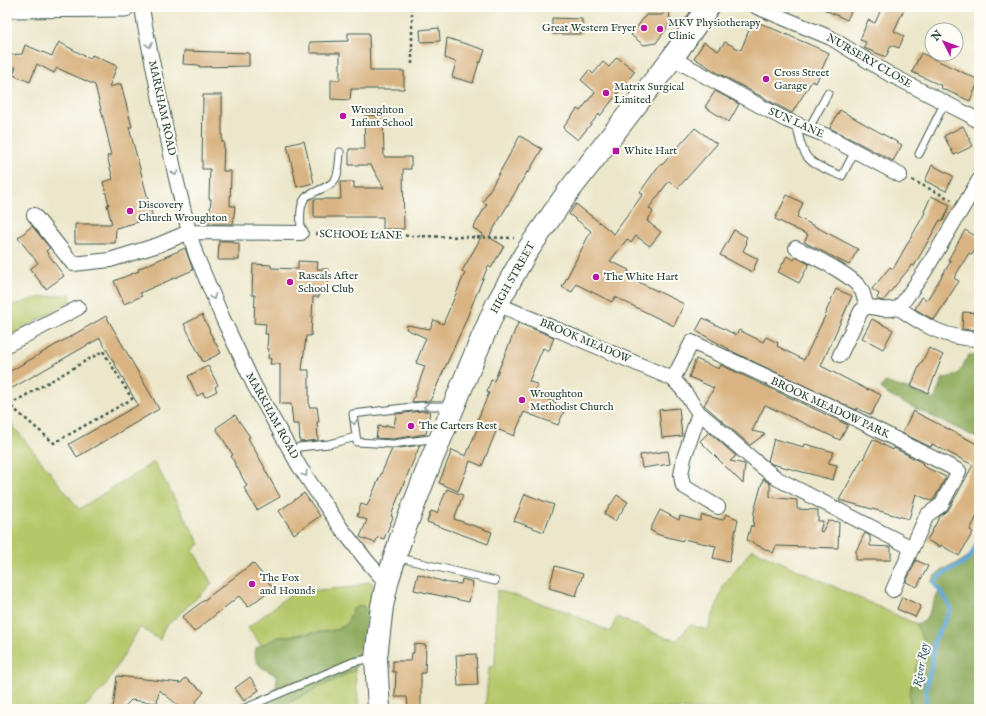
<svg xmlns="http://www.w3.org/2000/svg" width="986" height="716" font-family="'IM FELL English',serif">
  <rect width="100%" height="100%" fill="#fdfcf7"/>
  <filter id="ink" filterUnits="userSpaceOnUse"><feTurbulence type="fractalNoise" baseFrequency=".025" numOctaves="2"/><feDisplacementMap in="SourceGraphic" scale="8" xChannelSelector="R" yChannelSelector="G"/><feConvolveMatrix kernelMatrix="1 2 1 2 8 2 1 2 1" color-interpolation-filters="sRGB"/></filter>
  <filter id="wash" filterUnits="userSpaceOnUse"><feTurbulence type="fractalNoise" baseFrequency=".012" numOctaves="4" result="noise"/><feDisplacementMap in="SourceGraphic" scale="16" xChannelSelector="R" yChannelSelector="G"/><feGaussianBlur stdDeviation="0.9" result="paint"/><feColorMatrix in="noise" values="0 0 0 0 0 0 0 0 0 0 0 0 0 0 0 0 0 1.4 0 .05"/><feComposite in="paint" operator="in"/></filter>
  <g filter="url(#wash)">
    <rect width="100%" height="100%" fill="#ece7cb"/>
    <!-- green -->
    <path fill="#b6c76a" stroke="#6a824f" d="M70,294L71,302L7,337V307L41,297Z
      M7,418L79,509L154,462L200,544L193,550L212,584L164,628L160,640L140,627L105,687L83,709H7Z
      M979,529V709H485L489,667L495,666L497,590L568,612L610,632L617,617L666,638L677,640L690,625L708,630L724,584L752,549L916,624L925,621L939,592L931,582C937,566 961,567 971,553C975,547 977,537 979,529Z
      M367,582H372L373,589L368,613L362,605L354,609L346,625L336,630L279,637L261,645L248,628L288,596L297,592L354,587Z
      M355,670L359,709H289L285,705Z"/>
    <!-- forest -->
    <path fill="#90ac5e" stroke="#587449" d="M969,355L972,356L979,355V439L888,395L881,388L885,382L913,391L934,400L943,378C965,375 958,370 969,355Z
      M979,529V709H910L909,694L923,640L916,624L925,621L939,592L931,582C937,566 961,567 971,553C975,547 977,537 979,529Z
      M362,605L368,613L355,670L285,704L289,709H256L260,707L276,687L277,676C264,668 252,666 256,648L279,637L336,630L346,625L353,609Z"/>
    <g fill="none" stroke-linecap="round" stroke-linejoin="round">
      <!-- stream -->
      <path stroke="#63a9d9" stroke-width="4.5" d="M926,709V687L932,664L934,641L951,609L944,596L934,583C941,570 960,569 969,558C975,551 977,542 979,534"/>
    </g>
    <g id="blocks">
      <!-- building -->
      <path fill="#d9b482" d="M669,7L670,23L656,43L644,45L631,35L646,15H662Z
        M819,7H853L847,20Z
        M882,7H905L894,31L904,36L899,48L891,45L886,57L864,48L866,42L860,40L868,20L875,23Z
        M552,18L582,19V34H552Z
        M753,20L829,53L816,83L812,81L792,113L716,72L694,58L704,42L718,51L725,42L741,50Z
        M439,28L440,41L421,42L420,30Z
        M348,33H369L370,71H404V89H351L350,100L331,99V80H340V53H310V42L348,41Z
        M447,38L485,50L481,62H479L473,83L452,77L456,62L445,58Z
        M59,42L90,59L92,55L117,66L109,87L121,84L132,127H129L153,218L116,228L115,243H75V224H112L107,205H109L103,182L113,179L107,156L111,155L108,143L109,142L95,85L57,68L54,73L37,64L30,82L13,75L16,67H7V55L22,54L25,45L52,56Z
        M184,51L249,53V66L199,67V65L183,64Z
        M921,53L979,80L970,101L941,88L942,86L912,72Z
        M617,57L635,71L600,116L599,114L578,140L563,128L577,109L580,111L595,92L581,80L589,70L593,74L603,62L609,67Z
        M715,91L739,104L729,122L705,107Z
        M203,95H222V142H224L223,171H231L230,206H235L233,224H209L211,199H209L210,169H202Z
        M840,110L902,145L893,161L830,128Z
        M383,115L384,157H411V169H403L404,229H383V217H314V199H341L340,182H354V188H384L371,165H349V149H365L364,116Z
        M963,126L973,146L954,155L944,136Z
        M695,128L717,144L678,188L669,181L649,208L653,212L647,221L661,232L650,246L636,236L631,243L627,239L610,261L629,270L626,276L684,304L674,326L615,297L612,302L576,284L572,292L562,287L591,231L569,214L576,204L614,234L643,194L640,192L660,164L662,165Z
        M520,136L542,149L528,173L527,172L489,237L504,246L491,268L488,266L461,332L430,401L412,402L425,366L416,363L426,338L406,329L407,325L430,329L434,320L443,324L465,273L462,271L483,234L473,228L487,204L483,202Z
        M304,141L314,183L297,187L287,145Z
        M932,165L953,176L946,191L925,181Z
        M787,195L803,203L797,217L858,249L849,265L804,242L808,235L775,219Z
        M931,196L950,205L943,221L940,220L914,266L912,265L883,301L879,300L877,298L879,294L872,289L890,267L893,269L925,213L924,212Z
        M32,226L50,248L46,251L64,276L46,289L30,269L38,263L18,238Z
        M734,230L747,237L745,241L747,243L743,251L758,259L752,272L720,255Z
        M965,230L979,238V242L972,255L969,253L954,278L959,281L934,320L915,309L922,297L927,300L951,261L948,260Z
        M219,241H232V243H239V260H218Z
        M185,248L193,270L140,293L142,296L124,304L114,281L139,271L138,269Z
        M787,256L794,260L796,257L809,264L799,283L778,272Z
        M298,261L318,262L317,269H328V288L319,287V297H313L311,336H306L302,370H309V407H317L319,422H317L318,440L300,442L299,424H293L291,404H280V364H270L271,359L268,358L269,349L267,348L268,334H265L266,324L254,323L255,295H252L253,264L271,265V268L298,269Z
        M836,289L852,296L821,366L868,390L869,389L881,395L871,415L857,408L856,410L729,350V349L696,331L703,318L736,335L739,330L763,342L766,337L778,343L777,346L804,360L827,312H826Z
        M963,312L979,313V330L962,329Z
        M202,315L210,331H209L221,353L203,362L184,324Z
        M106,316L159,409L77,457L69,444L138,405L100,338L7,391V373Z
        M872,319L893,330L883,349L862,338Z
        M518,323L554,337L549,351L543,348L529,381L538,385L534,394L556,403L554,408L564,412L558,425L524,412L514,436L497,429L482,466L470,461L458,491L439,483L452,450L466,456L480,422L477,421L489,393L487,392L491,380L494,381Z
        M929,348L943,355L928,393L911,386L921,362H922Z
        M696,359L719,369L721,365L848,425L840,440L765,405L752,431L765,434L750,445L704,405L714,388L689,377Z
        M208,366L218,385L215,387L217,391L205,397L203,393L197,396L188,376Z
        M679,408L682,436L662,438L659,410Z
        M421,411H430L426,434L393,439L376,438L378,426L386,427V425L394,427L396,414Z
        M913,411L979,445V512L970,530L973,532L959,556L941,545L940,547L927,540L940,516L949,509L973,465L932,444L931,447L902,433Z
        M235,415L250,437L248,438L265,468H264L280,497L257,510L244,488L247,486L231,456L233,455L216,428Z
        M709,432L736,456L730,461L745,464L743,484L700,441Z
        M774,439L804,447L805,444L834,452L828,463L837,465L833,480L772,464L768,461Z
        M873,439L893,450L894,448L923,463L922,465L925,467L946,477L934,499L931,501L916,494L909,519L839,500L862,459H863Z
        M420,445L399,495L391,516L393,517L384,539L378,537L375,543L360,537L367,520L357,516L361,504L367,506L392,449Z
        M668,451L670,464L642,468L640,455Z
        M763,479L770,484V497L797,500V509L818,510V521H823L820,531L822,532L828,521L839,522L838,548L776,546L773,553L747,540L751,525L753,527L754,512Z
        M447,489L463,495L454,519L492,532L488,544L427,522L431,511L437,513Z
        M304,493L320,516L294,534L279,511Z
        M525,494L554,505L544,532L514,521Z
        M617,495L628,502L615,521L604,514Z
        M660,510L679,520L680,516L700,521L702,515L723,520L726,514L738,519L729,562L713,558L716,546L683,539V541L659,535L650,530Z
        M865,533L870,536V546L891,547V560H856V551Z
        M916,560L928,566L917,587L906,582Z
        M253,563L273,588L248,607L239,596L194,632L182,617Z
        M555,566L583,574L576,596L549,588Z
        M418,574L448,583L461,584L462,579L473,582L469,602L414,590Z
        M902,597L921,606L915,617L897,609Z
        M414,644L426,645L425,673H421V709H408L407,697H395L396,672H393V661H411L412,653H414Z
        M476,654L478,685L458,686L456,655Z
        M117,676L181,683L185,678L204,692L190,709H183L159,690L157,703L131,700L122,709H113Z
        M250,677L259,690L244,701L235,688Z"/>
    </g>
  </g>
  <g filter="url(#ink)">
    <use href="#blocks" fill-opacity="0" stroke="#3e564b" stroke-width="1"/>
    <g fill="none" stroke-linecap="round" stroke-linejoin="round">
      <defs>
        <path id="service" d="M796,124C799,135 801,152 810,160C817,167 833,172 842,176L855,151
          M809,128L828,93
          M919,154L945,102
          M301,233C301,222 298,204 307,196C336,181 338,187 340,152
          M437,438L393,444L357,442L353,414L421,406H451
          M291,452L299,447L329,444L356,437
          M396,557L495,581
          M243,709L353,662L373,658"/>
        <path id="minor" d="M142,7L145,26L175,174L189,232L196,255L223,319L254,385L299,466L341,528L367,561L381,577L388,579
          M757,7L831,38L889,74L969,115L979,122
          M672,58L786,120L825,135L900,175
          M34,215L73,264L110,260L158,245L189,232L301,233
          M796,248C813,257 854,275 862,291C864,296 865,302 867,307
          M497,304L673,379
          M899,308C924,326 947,339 979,339
          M7,345L78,308
          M840,355L861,311C868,304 873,308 882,309C888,310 893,309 899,308L925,271L979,180
          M699,413C726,434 750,459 778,479L912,548
          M718,507L683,486L681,475L684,458L699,413L683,390L673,379L692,342L828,405L959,471L941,505L927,515L893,590"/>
        <path id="secondary" d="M7,8L125,7"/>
        <path id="primary" d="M379,709L376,658L382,606L388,579L401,538L427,471L474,357L497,304L525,254L568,192L673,57L708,7"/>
      </defs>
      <!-- service casing -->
      <use href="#service" stroke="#3e564b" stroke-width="9"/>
      <!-- minor casing -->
      <use href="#minor" stroke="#3e564b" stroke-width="16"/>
      <!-- secondary casing -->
      <use href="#secondary" stroke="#3e564b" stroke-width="21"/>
      <!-- primary casing -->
      <use href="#primary" stroke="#3e564b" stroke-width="24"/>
      <!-- path -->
      <path stroke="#3e564b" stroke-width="2.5" stroke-dasharray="3 3" stroke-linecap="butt" d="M412,7V66
        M725,10L731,7
        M912,180L952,200
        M315,234L514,238
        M7,403L54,443L132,399L103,351L9,405"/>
      <!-- service -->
      <use href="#service" stroke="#fff" stroke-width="7"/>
      <!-- minor -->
      <use href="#minor" stroke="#fff" stroke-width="14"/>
      <!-- secondary -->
      <use href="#secondary" stroke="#fff" stroke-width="19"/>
      <!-- primary -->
      <use href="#primary" stroke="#fff" stroke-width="22"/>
    </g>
    <!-- one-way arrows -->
    <defs><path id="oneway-chevron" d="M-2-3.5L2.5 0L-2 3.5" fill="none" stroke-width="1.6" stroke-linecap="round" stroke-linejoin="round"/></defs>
    <g stroke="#8f9e9a">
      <use href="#oneway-chevron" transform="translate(149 45) rotate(78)"/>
      <use href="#oneway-chevron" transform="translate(175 173) rotate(78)"/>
      <use href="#oneway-chevron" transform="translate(213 297) rotate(68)"/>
      <use href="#oneway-chevron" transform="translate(426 407) rotate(179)"/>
      <use href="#oneway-chevron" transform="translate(354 422) rotate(81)"/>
      <use href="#oneway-chevron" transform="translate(305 474) rotate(56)"/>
    </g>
  </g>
  <!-- markers -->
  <g fill="#b5179e" stroke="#fdfcf7" stroke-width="1.5">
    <circle cx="644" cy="28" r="4"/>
    <circle cx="660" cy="29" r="4"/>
    <circle cx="766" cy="79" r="4"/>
    <circle cx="606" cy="93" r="4"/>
    <circle cx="343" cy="116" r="4"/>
    <rect x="612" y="147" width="8" height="8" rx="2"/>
    <circle cx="130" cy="211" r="4"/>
    <circle cx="596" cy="277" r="4"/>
    <circle cx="290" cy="282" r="4"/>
    <circle cx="522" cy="400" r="4"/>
    <circle cx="411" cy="426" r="4"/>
    <circle cx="252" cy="584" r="4"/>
  </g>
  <g text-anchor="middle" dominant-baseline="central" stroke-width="4" stroke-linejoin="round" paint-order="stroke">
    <!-- poi labels -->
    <g font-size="11" fill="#1f3d34" stroke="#fdfcf7" text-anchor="start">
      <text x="668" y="23">MKV Physiotherapy<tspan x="668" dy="13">Clinic</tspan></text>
      <text x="636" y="28" text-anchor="end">Great Western Fryer</text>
      <text x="774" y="73">Cross Street<tspan x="774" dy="13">Garage</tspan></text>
      <text x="614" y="87">Matrix Surgical<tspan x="614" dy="13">Limited</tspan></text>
      <text x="351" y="110">Wroughton<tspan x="351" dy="13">Infant School</tspan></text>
      <text x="624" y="151">White Hart</text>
      <text x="138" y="205">Discovery<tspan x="138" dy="13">Church Wroughton</tspan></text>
      <text x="298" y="276">Rascals After<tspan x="298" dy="13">School Club</tspan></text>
      <text x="604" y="277">The White Hart</text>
      <text x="530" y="394">Wroughton<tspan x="530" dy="13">Methodist Church</tspan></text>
      <text x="419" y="426">The Carters Rest</text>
      <text x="260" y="578">The Fox<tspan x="260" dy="13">and Hounds</tspan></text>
    </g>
    <!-- street labels -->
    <g font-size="11" fill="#1f3d34" stroke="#fdfcf7">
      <text transform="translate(869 61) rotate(30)">NURSERY CLOSE</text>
      <text transform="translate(162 108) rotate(78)">MARKHAM ROAD</text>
      <text transform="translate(796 123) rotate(24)">SUN LANE</text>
      <text transform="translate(361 235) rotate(1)">SCHOOL LANE</text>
      <text transform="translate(513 278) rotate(-61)">HIGH STREET</text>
      <text transform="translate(585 341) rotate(23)">BROOK MEADOW</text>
      <text transform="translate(830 408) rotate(25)">BROOK MEADOW PARK</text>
      <text transform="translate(272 416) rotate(61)">MARKHAM ROAD</text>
    </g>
    <!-- water labels -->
    <g font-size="12" font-style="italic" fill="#335d66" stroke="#fdfcf7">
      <text transform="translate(921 665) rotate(-81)">River Ray</text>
    </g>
  </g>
  <!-- margin -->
  <rect width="986" height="716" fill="none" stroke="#fdfcf7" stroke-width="24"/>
  <!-- north arrow -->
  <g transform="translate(944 42) rotate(312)"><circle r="19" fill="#fdfcf7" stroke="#a4b0a9"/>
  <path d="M0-3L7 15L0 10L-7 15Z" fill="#b5179e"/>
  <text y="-6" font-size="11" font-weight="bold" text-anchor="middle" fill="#1f3d34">N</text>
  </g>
</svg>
